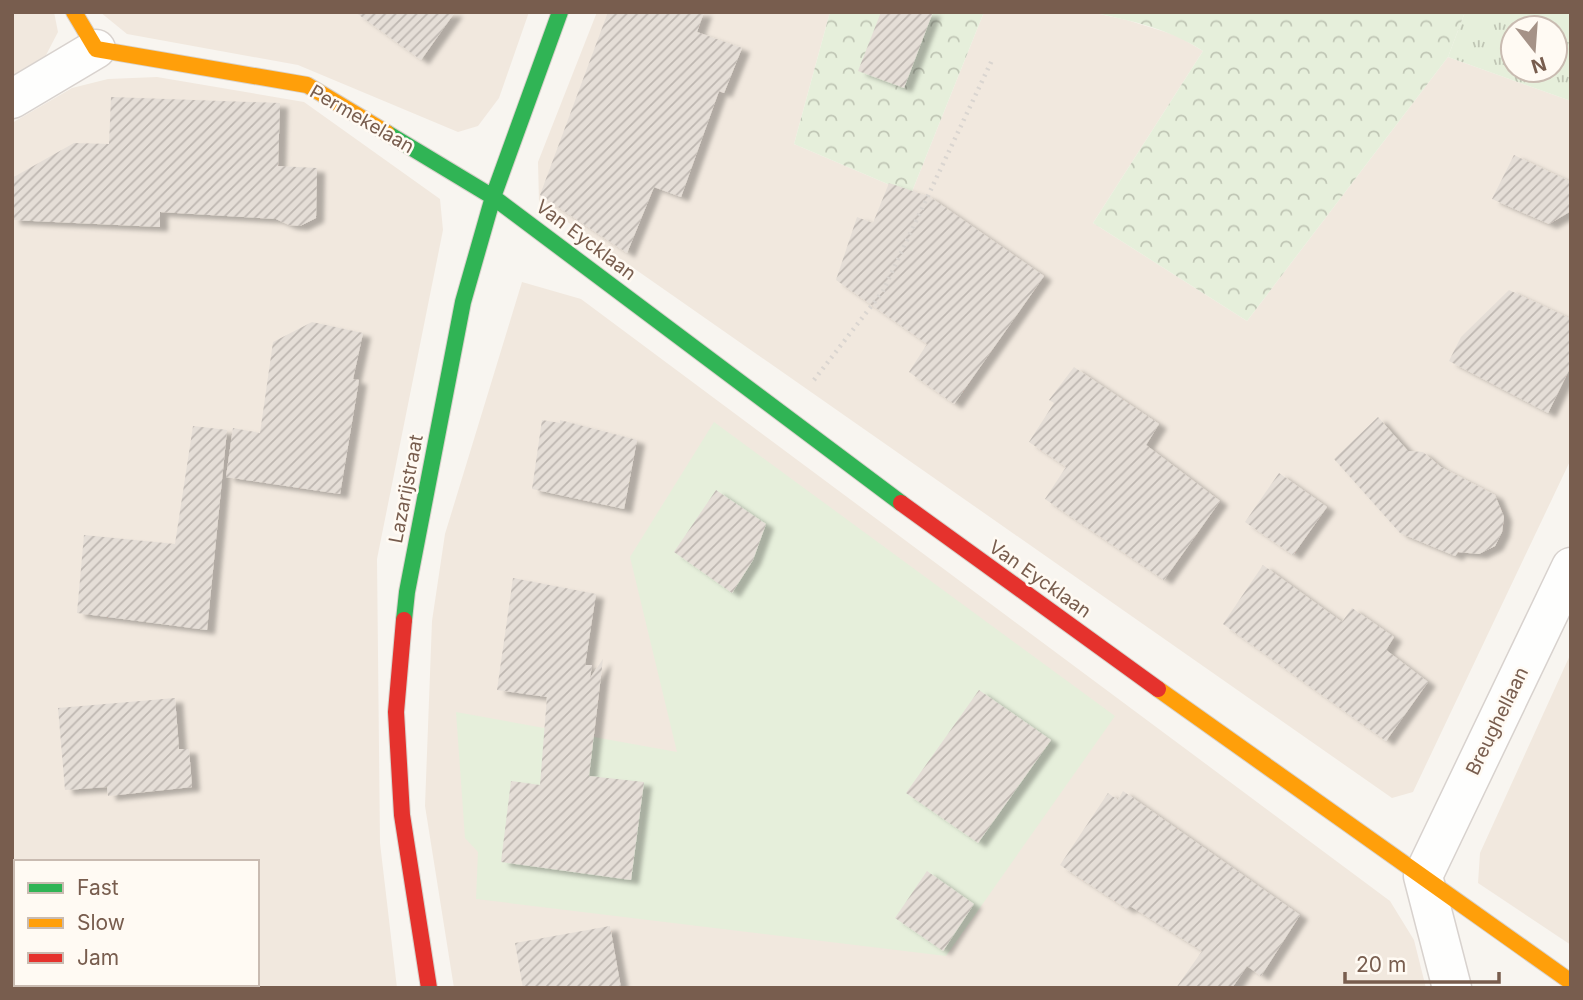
<svg xmlns="http://www.w3.org/2000/svg" width="1583" height="1000" font-family="Inter,sans-serif">
  <defs>
    <pattern id="grass-tufts" width="24" height="20" patternUnits="userSpaceOnUse" patternTransform="scale(1.75)"><rect width="24" height="20" fill="#e6efdb"/><path d="M3 7l-1-3M5 7V3M7 7l1-3M15 17l-1-3M17 17v-4M19 17l1-3" fill="none" stroke="#bfc5b4"/></pattern>
    <pattern id="forest-crowns" width="20" height="18" patternUnits="userSpaceOnUse" patternTransform="scale(1.75)"><rect width="20" height="18" fill="#e6efdb"/><path d="M2 6a3 3 0 1 1 6 0M12 15a3 3 0 1 1 6 0" fill="none" stroke="#bfc5b4"/></pattern>
    <pattern id="building-hatch" width="6" height="6" patternUnits="userSpaceOnUse" patternTransform="scale(1.75)"><rect width="6" height="6" fill="#e5ded7"/><path d="M-1 1l2-2M0 6l6-6M5 7l2-2" fill="none" stroke="#beb7b1"/></pattern>
    <filter id="shadow"><feDropShadow dx="8" dy="4.5" stdDeviation="2" flood-color="#0004"/></filter>
  </defs>
  <rect width="100%" height="100%" fill="#f8f5f0"/>
  <!-- residential -->
  <path fill="#f1e8de" fill-rule="evenodd" d="M12,12H54L58,32L44,59L12,77Z
    M100,12H529L499,98L478,126L458,132L298,65L127,34Z
    M597,12H830L794,144L911,194L984,12H1090L1127,20L1178,36L1203,51L1093,223L1247,321L1448,57L1571,101V459L1413,792L1392,798L539,202L538,162Z
    M157,77L304,102L440,199L443,230L377,559L380,843L397,988H12V123L72,88L108,79ZM16,862H257V984H16Z
    M522,282L581,299L1390,901L1414,940L1426,988H454L425,806L432,621L445,534Z
    M1571,653V945L1478,883L1480,853Z"/>
  <!-- grass -->
  <path fill="url(#grass-tufts)" fill-rule="evenodd" d="M1465,12H1571V101L1448,57ZM1513,28H1555V70H1513Z"/>
  <!-- forest -->
  <path fill="url(#forest-crowns)" d="M830,12H984L911,194L794,144Z
    M1090,12H1465L1448,57L1247,321L1093,223L1203,51C1169,29 1130,20 1090,12Z"/>
  <!-- green -->
  <path fill="#e6efdb" d="M714,422L1115,716L946,956L476,899L478,852L465,838L456,712L677,752L630,557Z"/>
  <!-- building -->
  <path fill="url(#building-hatch)" filter="url(#shadow)" d="M355,12H455L421,60Z
    M608,12H704L697,32L742,48L724,93L719,91L681,197L654,187L627,253L540,195Z
    M881,12H933L904,88L858,71Z
    M111,97L280,103L278,166L317,168L316,218L300,226L289,225L276,219L160,212V227L12,220V178L74,143L109,144Z
    M1514,155L1571,182V211L1549,224L1492,199Z
    M889,183L930,197L1044,276L954,404L909,372L927,344L836,280L857,217L873,223Z
    M1509,290L1571,319V366L1548,413L1449,361L1461,337Z
    M312,322L363,333L353,379L359,380L340,494L226,477L233,428L260,433L273,342Z
    M1074,367L1159,424L1146,445L1220,501L1164,580L1045,499L1066,467L1029,442L1054,403L1049,400Z
    M1378,417L1408,451L1423,452L1441,467L1495,495L1504,517L1502,532L1495,546L1479,554L1458,552L1455,556L1400,533L1334,459Z
    M542,420L560,423V420L637,440L624,509L532,489Z
    M193,426L227,430L207,630L77,613L84,535L175,544Z
    M1279,473L1327,507L1293,555L1245,522Z
    M716,490L766,524L753,560L732,593L674,552Z
    M1263,565L1342,622L1352,608L1394,637L1386,650L1428,682L1386,741L1223,624Z
    M513,578L596,594L585,665H592L590,678L603,659L589,776L644,782L631,880L501,862L511,781L540,785L547,697L497,690Z
    M979,690L1051,740L978,843L906,793Z
    M175,698L179,749H189L192,787L108,796L107,787L65,790L58,708Z
    M1123,791L1300,915L1261,976L1247,966L1232,988H1176L1202,951L1130,906L1127,909L1060,865L1108,793L1118,800Z
    M927,871L974,904L943,951L895,918Z
    M610,926L621,988H523L515,943Z"/>
  <g fill="none" stroke-linecap="round" stroke-linejoin="round">
    <defs>
      <path id="street" d="M12,99L96,49
        M1452,988L1423,876L1571,567"/>
      <path id="fast" d="M387,133L493,197L901,503
        M404,620L407,592L463,302L493,197L560,12"/>
      <path id="slow" d="M74,12L96,49L307,85L387,133
        M1158,689L1571,982"/>
      <path id="jam" d="M901,503L1158,689
        M404,620L396,712L402,815L429,988"/>
    </defs>
    <!-- street casing -->
    <use href="#street" stroke="#d8d2ce" stroke-width="41"/>
    <!-- fast casing -->
    <use href="#fast" stroke="#d8d2cb" stroke-width="18"/>
    <!-- slow casing -->
    <use href="#slow" stroke="#d8d2cb" stroke-width="18"/>
    <!-- jam casing -->
    <use href="#jam" stroke="#d8d2cb" stroke-width="18"/>
    <!-- path -->
    <path stroke="#dad5d0" stroke-width="4.5" stroke-dasharray="2 5" stroke-linecap="butt" d="M814,380L883,291L993,58"/>
    <!-- street -->
    <use href="#street" stroke="#fefefd" stroke-width="38"/>
    <!-- fast -->
    <use href="#fast" stroke="#30b455" stroke-width="16"/>
    <!-- slow -->
    <use href="#slow" stroke="#ff9f0a" stroke-width="16"/>
    <!-- jam -->
    <use href="#jam" stroke="#e5322d" stroke-width="16"/>
  </g>
  <g text-anchor="middle" dominant-baseline="central" stroke-width="5" stroke-linejoin="round" paint-order="stroke">
    <!-- street labels -->
    <g font-size="19" fill="#785d4e" stroke="#fffaf3">
      <text transform="translate(362 119) rotate(30)">Permekelaan</text>
      <text transform="translate(586 240) rotate(37)">Van Eycklaan</text>
      <text transform="translate(406 489) rotate(-79)">Lazarijstraat</text>
      <text transform="translate(1040 579) rotate(35)">Van Eycklaan</text>
      <text transform="translate(1497 721) rotate(-64)">Breughellaan</text>
    </g>
  </g>
  <!-- border -->
  <rect width="1583" height="1000" fill="none" stroke="#785d4e" stroke-width="28"/>
  <!-- legend -->
  <rect x="14" y="860" width="245" height="126" fill="#fffaf3" stroke="#c9bbb1" stroke-width="2"/>
  <rect x="28" y="883" width="35" height="10" fill="#30b455" stroke="#c9bbb1" stroke-width="2"/>
  <text x="77" y="895" font-size="21" fill="#785d4e">Fast</text>
  <rect x="28" y="918" width="35" height="10" fill="#ff9f0a" stroke="#c9bbb1" stroke-width="2"/>
  <text x="77" y="930" font-size="21" fill="#785d4e">Slow</text>
  <rect x="28" y="953" width="35" height="10" fill="#e5322d" stroke="#c9bbb1" stroke-width="2"/>
  <text x="77" y="965" font-size="21" fill="#785d4e">Jam</text>
  <!-- north arrow -->
  <g transform="translate(1534 49) rotate(163)"><circle r="33" fill="#fffaf3" stroke="#c9bbb1" stroke-width="2"/>
  <path d="M0-5L12 26L0 18L-12 26Z" fill="#a59287"/>
  <text y="-10" font-size="19" font-weight="bold" text-anchor="middle" fill="#785d4e">N</text>
  </g>
  <!-- scale -->
  <path d="M1345 972v10h154v-10" fill="none" stroke="#785d4e" stroke-width="3.5"/>
  <text x="1356" y="972" font-size="21" fill="#785d4e" stroke="#fffaf3" stroke-width="5" paint-order="stroke">20 m</text>
</svg>
